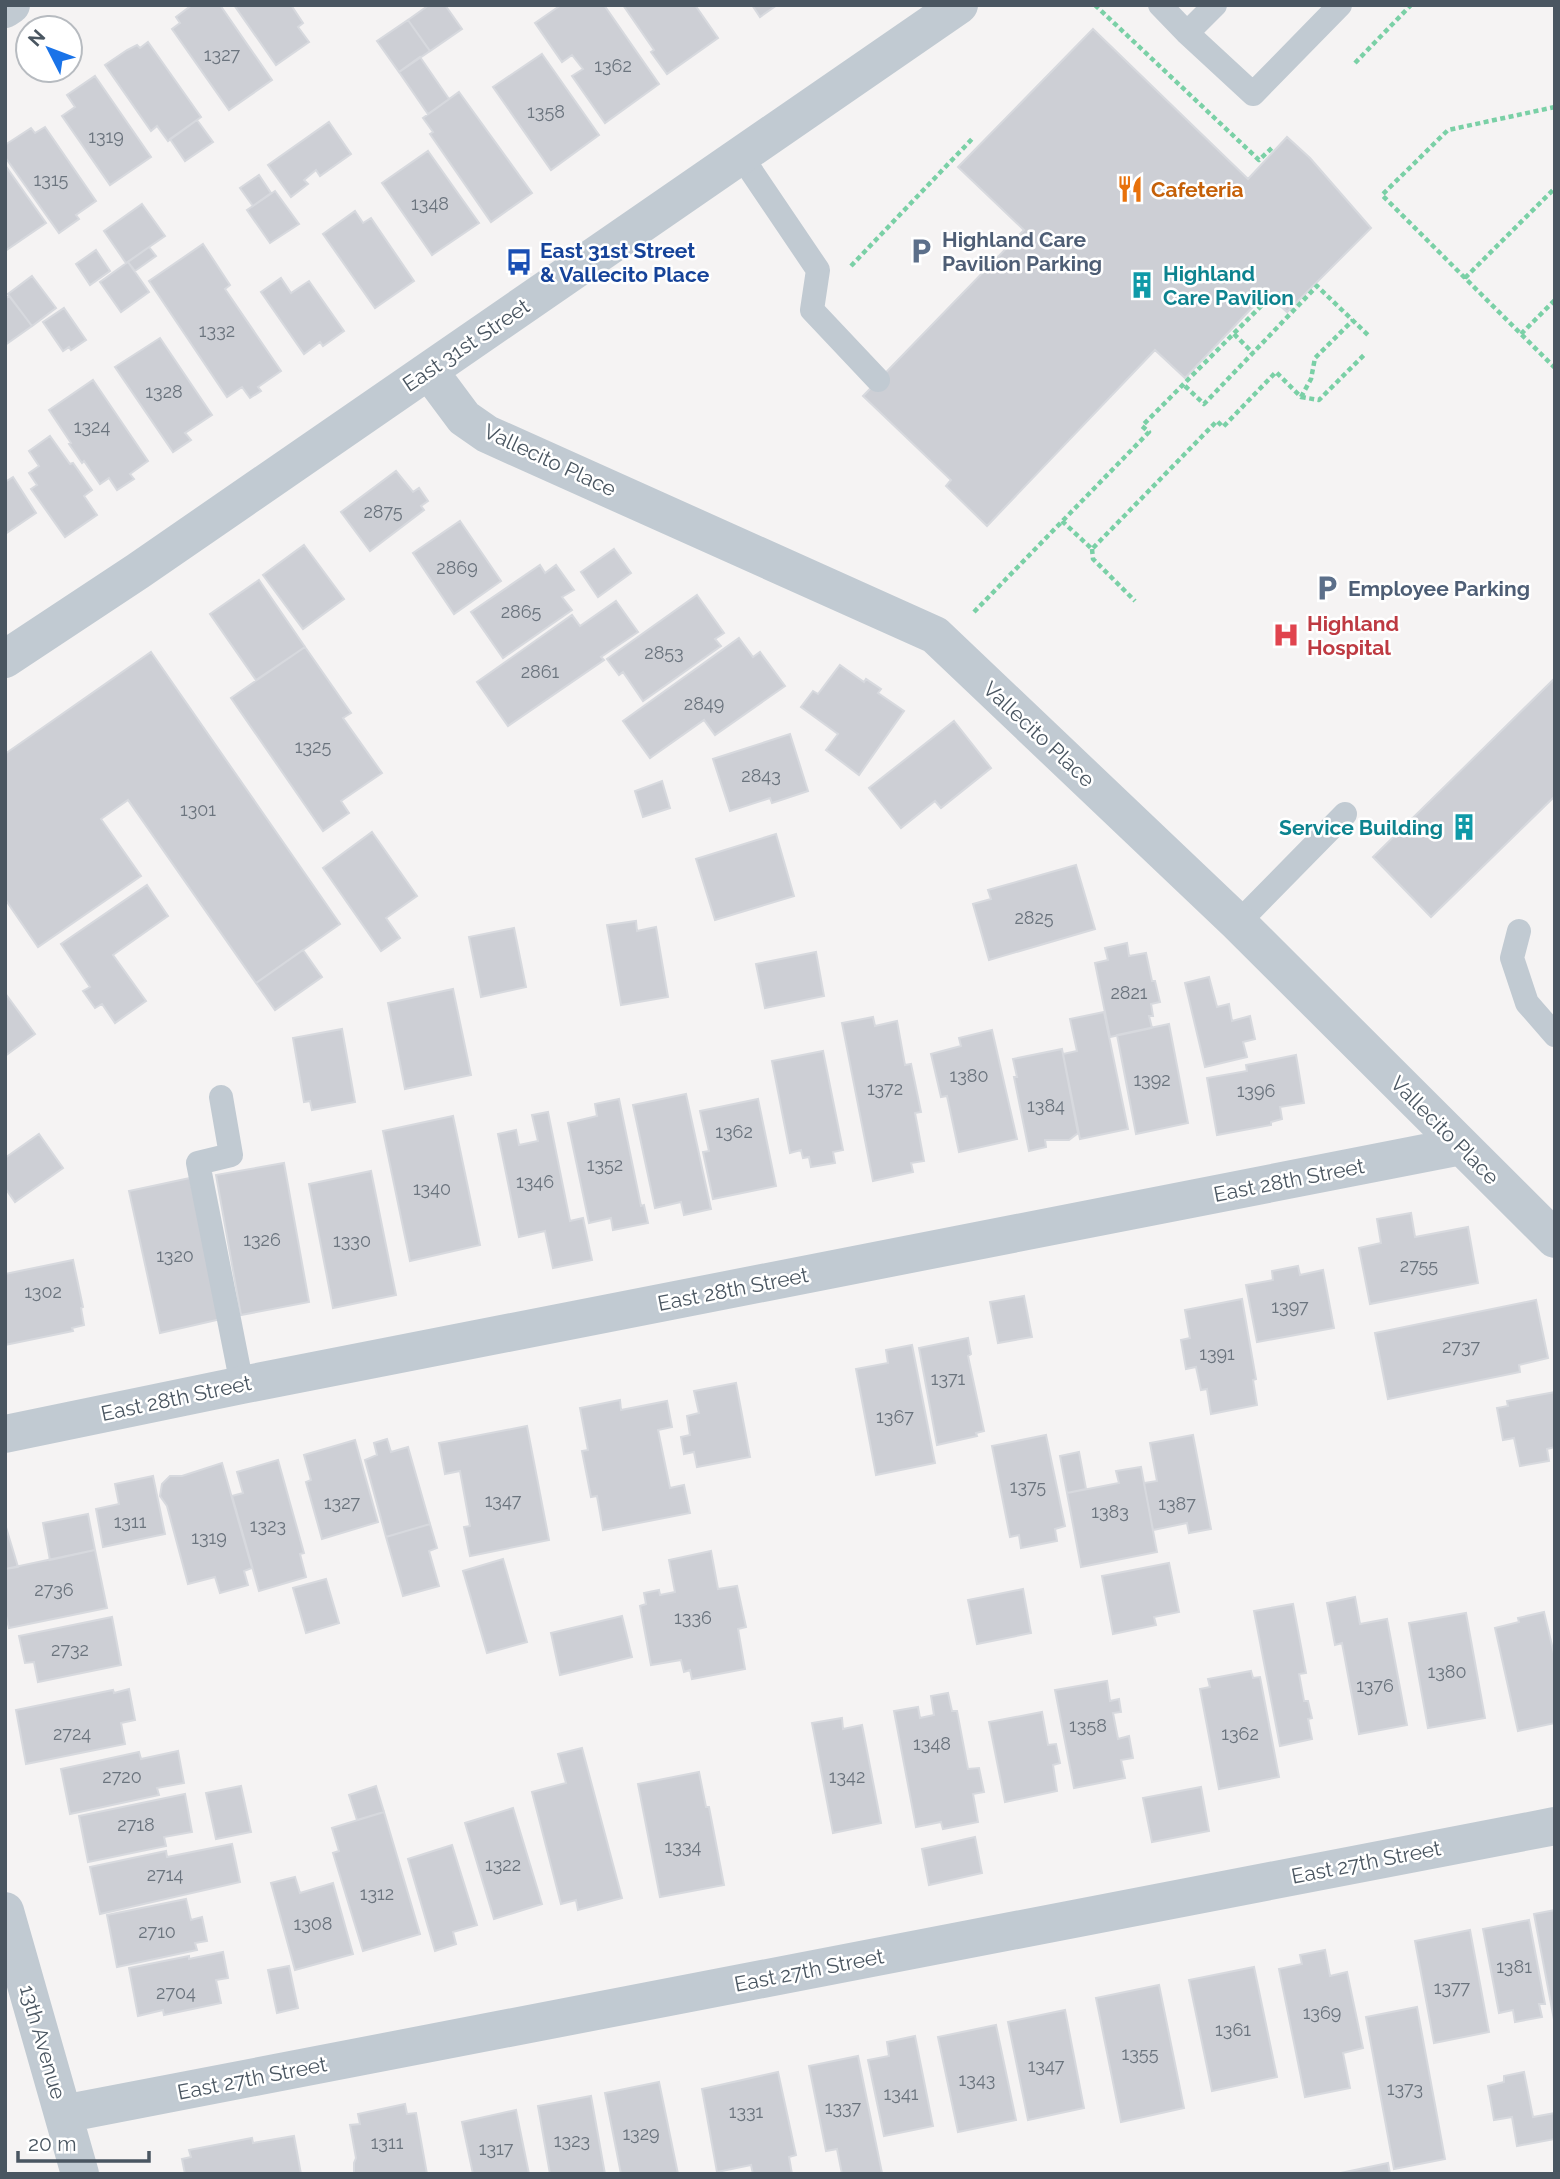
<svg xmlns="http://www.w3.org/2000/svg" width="1560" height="2179" font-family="Raleway,sans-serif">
  <rect width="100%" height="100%" fill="#f5f3f3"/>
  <!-- building -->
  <path fill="#cdcfd5" stroke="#d7d9de" stroke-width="2" d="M192,5H220L272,80L229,110L172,29L180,23L176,17Z
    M234,5H291L303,23L298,27L309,42L276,65Z
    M429,5H445L462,29L430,51L408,20Z
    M561,5H604L659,84L605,123L572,76L583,69L572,55L562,62L535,23Z
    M623,5H695L718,38L667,74L651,52L654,50Z
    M752,5H777L760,17Z
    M408,20L430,51L399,72L377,41Z
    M1093,29L1248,179L1287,137L1310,158L1371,228L1287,312L1266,293L1185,378L1155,350L987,526L946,486L951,480L863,396L1024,230L958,167Z
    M148,42L201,117L168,141L157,126L151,131L105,65L127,50L137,45L140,48Z
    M542,54L599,135L551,170L493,87Z
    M420,57L449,99L428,114L399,72Z
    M95,76L151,157L110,185L62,116L75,107L67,95Z
    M459,92L532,193L491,222L430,134L433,132L423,118Z
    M197,120L213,142L185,161L170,139Z
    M329,122L351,154L320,176L316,170L304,180L308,184L291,197L268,165Z
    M45,127L96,201L76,215L79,219L59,233L5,157V145L31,128L35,133Z
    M428,151L479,223L432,255L382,183Z
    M5,165L46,223L5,251Z
    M259,175L271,193L253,206L240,188Z
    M275,191L299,224L270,243L247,210Z
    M142,204L165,236L126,263L104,231Z
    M355,211L363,223L371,218L414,281L375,308L323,234Z
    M203,244L230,285L225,289L281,371L258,387L261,391L250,398L242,387L227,397L149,281Z
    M149,247L156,256L135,271L128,262Z
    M96,250L110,271L90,285L76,264Z
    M128,262L149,292L121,312L100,282Z
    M32,276L56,308L32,326L8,294Z
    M281,278L291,293L309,281L344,331L323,346L320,342L304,354L261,292Z
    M9,296L32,326L5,345V299Z
    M64,308L86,340L71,350L69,347L63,351L43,322Z
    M160,338L212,415L185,433L191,440L173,452L115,367Z
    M93,380L148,461L130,474L134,479L117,490L109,478L100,484L84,461L82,463L69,444L71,443L49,410Z
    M50,436L70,464L73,463L92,490L84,496L97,515L65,537L31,489L37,485L29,473L39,466L29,451Z
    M396,471L413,492L419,488L428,501L421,506L424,510L370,551L341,512Z
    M13,477L36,513L5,534V482Z
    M460,521L501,581L454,614L413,553Z
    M304,545L344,599L303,629L263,575Z
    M614,549L631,573L598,597L581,572Z
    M540,565L545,573L556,565L574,590L562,597L572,610L503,658L471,612Z
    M259,580L305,647L256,680L210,614Z
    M697,595L724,633L715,639L721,646L643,701L623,672L619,675L607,659Z
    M616,601L638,632L601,657L604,660L508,726L477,682L572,615L580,626Z
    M739,638L753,657L760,652L785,686L715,735L704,720L650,758L623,721Z
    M305,647L351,713L343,718L382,773L341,801L349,813L323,831L231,698Z
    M151,652L340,924L256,983L128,800L101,819L141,876L38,947L5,899V754Z
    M840,665L864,682L866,679L881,689L878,693L904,711L859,775L826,750L838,734L801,707L813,691L818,694Z
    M1555,678V796L1431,917L1373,857Z
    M954,721L991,768L941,808L935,801L901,828L869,788Z
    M790,734L808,791L772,803L770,798L730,811L713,759Z
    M662,781L670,808L643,817L635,791Z
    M372,832L417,896L386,918L400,938L381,951L323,868Z
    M776,834L794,896L715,920L696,859Z
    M1076,865L1095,929L989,960L973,904L991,899L988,890Z
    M147,885L168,916L113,955L146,1001L115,1023L102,1004L95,1008L83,991L90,987L61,944Z
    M636,921L637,931L656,927L668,997L621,1005L607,925Z
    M514,928L526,987L481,997L469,937Z
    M1127,943L1129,956L1146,953L1152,981H1155L1160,1002L1151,1004L1153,1016H1149L1152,1028L1110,1037L1095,963L1108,960L1105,948Z
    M303,950L322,977L275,1010L256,983Z
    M816,952L824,996L765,1008L756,964Z
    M1209,977L1217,1007L1229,1004L1232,1021L1250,1016L1255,1039L1243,1042L1247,1057L1205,1067L1185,983Z
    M453,989L471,1075L405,1089L388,1003Z
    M5,993L35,1034L5,1056Z
    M1104,1012L1128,1129L1080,1139L1063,1054L1077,1051L1070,1019Z
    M873,1017L875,1026L897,1021L905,1065L911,1064L921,1112L915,1113L924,1161L911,1163L913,1172L873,1181L842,1023Z
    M1169,1024L1188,1123L1136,1134L1117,1035Z
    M342,1029L355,1102L312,1110L310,1101L304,1102L293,1038Z
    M992,1030L1017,1139L959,1152L947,1096L941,1097L931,1054L961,1046L959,1038Z
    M1062,1049L1078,1133L1069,1140H1045L1046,1147L1029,1151L1014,1077H1017L1013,1059Z
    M823,1051L843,1150L833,1152L835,1163L811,1167L809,1157L803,1158L801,1150L790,1153L772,1061Z
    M1296,1055L1304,1103L1280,1107L1282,1119L1271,1122V1125L1217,1135L1207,1078L1247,1071L1246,1065Z
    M686,1094L711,1209L684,1215L681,1202L655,1208L633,1105Z
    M619,1099L641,1206L644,1205L648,1223L613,1230L611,1218L589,1223L568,1123L597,1116L595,1104Z
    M758,1099L776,1186L713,1199L703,1152L709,1151L700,1111Z
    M548,1112L570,1221L583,1218L592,1260L553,1268L545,1231L519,1237L498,1134L516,1130L519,1145L538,1141L532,1115Z
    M453,1116L480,1245L410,1261L383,1131Z
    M39,1134L63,1168L15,1202L5,1188V1158Z
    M284,1163L309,1302L241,1315L216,1175Z
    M371,1171L396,1295L333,1308L309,1184Z
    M190,1178L221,1319L160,1333L129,1191Z
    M1411,1213L1415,1237L1468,1227L1478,1283L1370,1304L1359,1248L1381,1243L1377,1219Z
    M73,1260L83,1307L81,1308L84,1325L72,1328L73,1331L5,1345V1274Z
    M1298,1266L1300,1275L1323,1270L1334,1328L1257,1342L1246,1285L1273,1280L1272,1271Z
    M1024,1296L1032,1337L998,1343L990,1302Z
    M1242,1299L1256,1379L1253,1380L1257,1405L1211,1414L1207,1389L1201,1390L1196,1367L1186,1369L1181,1340L1190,1338L1185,1310Z
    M1536,1300L1548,1358L1519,1365L1520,1372L1388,1399L1375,1333Z
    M968,1338L971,1354L968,1356L984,1431L976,1433L977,1436L937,1445L919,1348Z
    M912,1345L935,1463L876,1475L856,1369L888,1363L886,1350Z
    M736,1383L750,1457L697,1467L694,1452L684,1454L681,1437L690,1435L687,1416L699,1413L694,1391Z
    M1555,1392V1447L1547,1449L1549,1461L1520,1466L1514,1438L1503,1440L1497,1408L1508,1406L1507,1401Z
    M620,1400L621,1410L667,1401L672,1427L658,1430L670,1488L684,1485L690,1513L603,1530L597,1496L591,1497L582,1451L588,1450L580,1408Z
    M527,1426L549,1540L470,1556L464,1527L470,1526L460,1471L445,1474L439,1443Z
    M1046,1435L1065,1526L1055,1529L1057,1541L1021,1548L1019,1535L1010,1537L992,1446Z
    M1193,1435L1211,1529L1189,1533L1187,1523L1153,1530L1144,1483L1157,1481L1150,1443Z
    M387,1439L391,1452L408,1447L430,1524L386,1537L365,1460L377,1455L374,1443Z
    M355,1440L378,1522L322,1539L306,1482L311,1480L304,1455Z
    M1079,1452L1086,1489L1067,1493L1060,1456Z
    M278,1460L304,1553L300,1554L306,1577L259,1591L232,1496L243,1493L237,1472Z
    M222,1463L252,1568L244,1571L248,1585L220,1593L215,1577L188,1584L167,1506L160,1496L162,1484L170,1476H182Z
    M1141,1467L1157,1552L1081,1567L1067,1493L1119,1483L1116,1471Z
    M153,1476L165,1534L103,1547L96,1509L119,1504L115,1484Z
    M88,1514L95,1550L50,1560L43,1523Z
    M5,1524L18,1567L5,1569Z
    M430,1524L437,1548L429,1551L439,1586L403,1596L386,1537Z
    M95,1550L107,1608L9,1628L5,1612V1569Z
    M711,1551L718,1589L737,1586L746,1627L738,1629L745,1669L692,1679L690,1670L684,1672L681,1660L651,1665L640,1606L646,1604L644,1593L659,1590L660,1595L675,1592L669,1560Z
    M503,1559L527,1642L487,1653L463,1571Z
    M1169,1563L1179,1612L1154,1617L1156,1625L1113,1634L1102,1576Z
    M326,1579L339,1623L306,1633L293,1588Z
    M1023,1589L1031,1633L977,1644L968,1600Z
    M1355,1597L1360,1624L1387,1619L1407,1725L1359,1734L1342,1643L1335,1645L1327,1603Z
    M1293,1604L1306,1673L1299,1674L1304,1701H1308L1312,1718L1308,1719L1312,1739L1280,1746L1254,1611Z
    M1544,1612L1555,1658V1723L1518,1731L1495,1628L1519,1622L1518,1618Z
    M1466,1613L1485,1718L1428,1728L1409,1623Z
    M622,1616L632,1657L560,1675L551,1633Z
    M112,1617L121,1665L38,1682L34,1662L25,1663L19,1636Z
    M1251,1671L1253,1678L1260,1677L1279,1777L1219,1789L1200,1689L1210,1687L1208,1679Z
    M1107,1681L1110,1701L1119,1699L1121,1712L1113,1713L1118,1739L1129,1736L1133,1758L1121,1760L1125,1778L1074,1788L1055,1690Z
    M129,1689L135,1720L121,1723L125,1744L26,1764L16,1710L113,1690L114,1693Z
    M948,1693L952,1711H957L968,1769L979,1768L984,1792L973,1794L978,1822L943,1829L941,1822L916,1827L894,1711L918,1707L920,1718L934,1715L931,1696Z
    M1042,1712L1048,1745L1056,1744L1060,1763L1053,1765L1057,1791L1005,1802L989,1722Z
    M842,1718L843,1729L862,1725L881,1823L833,1833L812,1723Z
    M582,1748L622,1898L578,1910L576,1900L561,1904L532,1792L566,1783L558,1754Z
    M178,1751L184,1783L157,1788L159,1795L70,1814L61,1769L139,1752L141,1759Z
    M699,1772L706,1807H709L724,1885L660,1897L638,1784Z
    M241,1786L251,1832L216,1839L206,1793Z
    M376,1786L384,1812L357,1820L349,1795Z
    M1201,1787L1209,1831L1152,1842L1143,1798Z
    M185,1794L192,1832L164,1837L166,1846L88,1862L79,1816Z
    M513,1808L542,1904L494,1919L465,1823Z
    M384,1812L420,1934L363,1951L333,1853L339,1851L332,1828Z
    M975,1837L982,1873L929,1885L922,1849Z
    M232,1844L240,1882L100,1914L90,1867L166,1851L167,1857Z
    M452,1845L477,1925L453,1932L456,1944L435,1951L408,1859Z
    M295,1877L300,1893L333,1883L353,1954L295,1970L271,1883Z
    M186,1899L191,1920L202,1917L207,1941L195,1943L197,1950L117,1967L107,1915Z
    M1555,1910V2025L1534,1914Z
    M1529,1920L1545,2004H1539L1542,2017L1515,2022L1513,2010L1499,2013L1483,1929Z
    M1470,1930L1489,2032L1434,2043L1415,1941Z
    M1325,1950L1330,1976L1347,1972L1363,2048L1343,2053L1350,2088L1305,2097L1279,1969L1302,1964L1300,1955Z
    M223,1952L228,1978L216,1980L221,2003L164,2015L163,2010L138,2016L129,1968L189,1956V1959Z
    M289,1966L298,2008L277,2013L268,1970Z
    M1254,1967L1277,2077L1212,2091L1189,1980Z
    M1159,1985L1184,2108L1121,2122L1096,1998Z
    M1417,2007L1445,2159L1394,2169L1366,2017Z
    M1065,2010L1084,2108L1028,2120L1008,2022Z
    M996,2025L1016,2120L958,2132L938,2037Z
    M915,2036L933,2126L884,2136L868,2060L889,2056L887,2042Z
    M858,2056L882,2173L878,2174H842L837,2149L826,2151L809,2066Z
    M778,2072L796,2155L789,2157L792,2174H753L751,2165L717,2172L702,2089Z
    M1524,2072L1533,2117L1555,2113V2139L1517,2146L1512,2117L1494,2120L1488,2086L1504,2082V2076Z
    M659,2082L678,2174H621L605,2093Z
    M591,2096L605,2174H550L538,2106Z
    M405,2104L407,2114L416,2113L427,2174H354V2163L356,2158L350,2125L360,2124L358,2114Z
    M516,2110L529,2174H473L462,2122Z
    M294,2136L301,2174H185L182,2159L191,2157L189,2150L252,2138L253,2143Z
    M1388,2163L1390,2174H1336Z"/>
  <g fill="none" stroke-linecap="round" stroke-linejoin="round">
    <!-- path -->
    <path stroke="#7ad0a6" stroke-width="4.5" stroke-dasharray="5 3.5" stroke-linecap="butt" d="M1095,5L1259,160L1274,146
      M1355,63L1411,5
      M1555,107L1448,130L1382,195L1555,368
      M851,266L972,139
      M1465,278L1555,188
      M1234,334L1253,353
      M1521,334L1555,300
      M1185,386L1204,404L1317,286L1368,335
      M1301,397L1311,379L1315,358L1353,320
      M1062,521L1092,549L1217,421L1223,427L1276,372L1301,397L1319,400L1364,355
      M1092,549L1093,559L1135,601
      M974,612L1149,432L1142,426L1270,297"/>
    <!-- service -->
    <path stroke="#c1cad2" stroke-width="24" d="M1160,5L1187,33
      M1215,5L1187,33L1253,94L1340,5
      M741,156L818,270L812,310L878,380
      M1238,923L1345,814
      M1519,931L1512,958L1527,1003L1555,1035
      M221,1097L231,1155L198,1163L242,1385"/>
    <!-- minor -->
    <path stroke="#c1cad2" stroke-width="38" d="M5,9L11,5
      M429,371L464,418L487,434L935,635L1238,923L1555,1239
      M5,659L138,571L959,5
      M5,1434L242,1385L1461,1146
      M5,1911L80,2174
      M63,2114L1555,1826"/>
  </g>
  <!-- icons -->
  <defs>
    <symbol id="restaurant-bare" viewBox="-9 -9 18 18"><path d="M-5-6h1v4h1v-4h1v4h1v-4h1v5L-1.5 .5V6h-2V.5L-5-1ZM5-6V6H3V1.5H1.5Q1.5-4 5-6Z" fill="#e8710a" stroke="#fff" stroke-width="2.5" paint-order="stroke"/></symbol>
    <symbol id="parking-bare" viewBox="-9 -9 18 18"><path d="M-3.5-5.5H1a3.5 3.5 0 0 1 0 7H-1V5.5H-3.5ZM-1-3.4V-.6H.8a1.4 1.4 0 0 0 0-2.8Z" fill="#5c6f8a" stroke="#fff" stroke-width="2.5" paint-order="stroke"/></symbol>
    <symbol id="bus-bare" viewBox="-9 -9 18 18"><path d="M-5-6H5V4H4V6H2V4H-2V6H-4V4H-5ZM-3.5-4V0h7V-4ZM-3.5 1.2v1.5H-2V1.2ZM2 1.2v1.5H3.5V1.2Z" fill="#1a4fb4" stroke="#fff" stroke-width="2.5" paint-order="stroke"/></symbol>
    <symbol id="building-bare" viewBox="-9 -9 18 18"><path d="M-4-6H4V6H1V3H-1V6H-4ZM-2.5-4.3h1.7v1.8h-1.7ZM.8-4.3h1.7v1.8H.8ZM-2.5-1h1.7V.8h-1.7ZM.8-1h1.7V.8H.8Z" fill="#0f9aa8" stroke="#fff" stroke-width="2.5" paint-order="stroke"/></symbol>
    <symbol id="hospital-bare" viewBox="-9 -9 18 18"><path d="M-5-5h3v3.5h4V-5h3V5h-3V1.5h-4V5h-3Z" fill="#e0444e" stroke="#fff" stroke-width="2.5" paint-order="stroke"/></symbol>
  </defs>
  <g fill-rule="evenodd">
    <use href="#restaurant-bare" x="1111" y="170" width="38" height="38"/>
    <use href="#parking-bare" x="902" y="232" width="38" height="38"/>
    <use href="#bus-bare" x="500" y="243" width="38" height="38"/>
    <use href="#building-bare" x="1123" y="266" width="38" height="38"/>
    <use href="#parking-bare" x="1308" y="569" width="38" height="38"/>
    <use href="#hospital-bare" x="1267" y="616" width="38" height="38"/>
    <use href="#building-bare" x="1445" y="808" width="38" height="38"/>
  </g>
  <g text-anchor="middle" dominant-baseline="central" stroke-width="5" stroke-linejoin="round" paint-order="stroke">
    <!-- number labels -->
    <g font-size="18" fill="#6b747e">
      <text x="222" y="54">1327</text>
      <text x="613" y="65">1362</text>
      <text x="546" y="111">1358</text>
      <text x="106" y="136">1319</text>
      <text x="51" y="179">1315</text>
      <text x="430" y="203">1348</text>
      <text x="217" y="330">1332</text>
      <text x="164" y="391">1328</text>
      <text x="92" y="426">1324</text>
      <text x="383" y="511">2875</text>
      <text x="457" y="567">2869</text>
      <text x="521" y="611">2865</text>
      <text x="664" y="652">2853</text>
      <text x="540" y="671">2861</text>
      <text x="704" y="703">2849</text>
      <text x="313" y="746">1325</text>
      <text x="761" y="775">2843</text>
      <text x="198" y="809">1301</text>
      <text x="1034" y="917">2825</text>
      <text x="1129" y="992">2821</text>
      <text x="969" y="1075">1380</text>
      <text x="1152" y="1079">1392</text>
      <text x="885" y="1088">1372</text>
      <text x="1256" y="1090">1396</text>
      <text x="1046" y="1105">1384</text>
      <text x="734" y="1131">1362</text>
      <text x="605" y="1164">1352</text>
      <text x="535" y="1181">1346</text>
      <text x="432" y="1188">1340</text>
      <text x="262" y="1239">1326</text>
      <text x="352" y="1240">1330</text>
      <text x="175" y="1255">1320</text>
      <text x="1419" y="1265">2755</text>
      <text x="43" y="1291">1302</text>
      <text x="1290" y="1306">1397</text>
      <text x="1461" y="1346">2737</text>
      <text x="1217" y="1353">1391</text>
      <text x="948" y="1378">1371</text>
      <text x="895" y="1416">1367</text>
      <text x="1028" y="1486">1375</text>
      <text x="503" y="1500">1347</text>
      <text x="342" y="1502">1327</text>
      <text x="1177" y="1503">1387</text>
      <text x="1110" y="1511">1383</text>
      <text x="130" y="1521">1311</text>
      <text x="268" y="1525">1323</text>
      <text x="209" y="1537">1319</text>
      <text x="54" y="1589">2736</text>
      <text x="693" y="1617">1336</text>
      <text x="70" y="1649">2732</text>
      <text x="1447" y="1671">1380</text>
      <text x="1375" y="1685">1376</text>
      <text x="1088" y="1725">1358</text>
      <text x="72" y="1733">2724</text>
      <text x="1240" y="1733">1362</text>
      <text x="932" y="1743">1348</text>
      <text x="122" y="1776">2720</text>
      <text x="847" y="1776">1342</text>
      <text x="136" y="1824">2718</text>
      <text x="683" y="1846">1334</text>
      <text x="503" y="1864">1322</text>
      <text x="165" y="1874">2714</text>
      <text x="377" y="1893">1312</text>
      <text x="313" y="1923">1308</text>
      <text x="157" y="1931">2710</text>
      <text x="1514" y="1966">1381</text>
      <text x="1452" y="1987">1377</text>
      <text x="176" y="1992">2704</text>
      <text x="1322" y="2012">1369</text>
      <text x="1233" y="2029">1361</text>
      <text x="1140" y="2053">1355</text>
      <text x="1046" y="2065">1347</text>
      <text x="977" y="2079">1343</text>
      <text x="1405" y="2088">1373</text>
      <text x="901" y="2093">1341</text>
      <text x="843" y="2107">1337</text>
      <text x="746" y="2111">1331</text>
      <text x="641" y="2133">1329</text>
      <text x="572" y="2140">1323</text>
      <text x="387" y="2142">1311</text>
      <text x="496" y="2148">1317</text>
    </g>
    <!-- food labels -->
    <g font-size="21" font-weight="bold" fill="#c56008" stroke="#fff" text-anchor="start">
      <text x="1151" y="189">Cafeteria</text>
    </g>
    <!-- service labels -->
    <g font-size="21" font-weight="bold" fill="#4e5e75" stroke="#fff" text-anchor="start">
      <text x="942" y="239">Highland Care<tspan x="942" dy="24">Pavilion Parking</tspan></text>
      <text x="1348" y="588">Employee Parking</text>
    </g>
    <!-- transit labels -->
    <g font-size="21" font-weight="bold" fill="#164399" stroke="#fff" text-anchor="start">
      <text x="540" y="250">East 31st Street<tspan x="540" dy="24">&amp; Vallecito Place</tspan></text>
    </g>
    <!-- culture labels -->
    <g font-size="21" font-weight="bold" fill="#0d838f" stroke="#fff" text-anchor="start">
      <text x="1163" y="273">Highland<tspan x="1163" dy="24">Care Pavilion</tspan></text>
      <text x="1443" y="827" text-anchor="end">Service Building</text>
    </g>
    <!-- street labels -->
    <g font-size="21" fill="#4a5661" stroke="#fff">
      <text transform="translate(466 345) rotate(-34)">East 31st Street</text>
      <text transform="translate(550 460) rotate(25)">Vallecito Place</text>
      <text transform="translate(1039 734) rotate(43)">Vallecito Place</text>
      <text transform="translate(1445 1130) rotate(45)">Vallecito Place</text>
      <text transform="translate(1289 1180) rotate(-11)">East 28th Street</text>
      <text transform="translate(733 1289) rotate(-11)">East 28th Street</text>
      <text transform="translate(176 1398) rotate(-12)">East 28th Street</text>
      <text transform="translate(1366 1862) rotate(-11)">East 27th Street</text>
      <text transform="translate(809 1970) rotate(-11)">East 27th Street</text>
      <text transform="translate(43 2042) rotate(74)">13th Avenue</text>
      <text transform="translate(252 2078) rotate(-11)">East 27th Street</text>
    </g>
    <!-- health labels -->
    <g font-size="21" font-weight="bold" fill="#be3a42" stroke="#fff" text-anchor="start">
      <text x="1307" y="623">Highland<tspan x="1307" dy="24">Hospital</tspan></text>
    </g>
  </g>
  <!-- border -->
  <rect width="1560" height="2179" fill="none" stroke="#4a5661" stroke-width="14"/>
  <!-- north arrow -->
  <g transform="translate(49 49) rotate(312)"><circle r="33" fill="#ffffff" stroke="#b7bbc0" stroke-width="2"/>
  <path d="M0-5L12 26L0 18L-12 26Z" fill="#1a73e8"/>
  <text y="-10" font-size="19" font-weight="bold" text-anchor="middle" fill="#4a5661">N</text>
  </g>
  <!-- scale -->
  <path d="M18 2151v10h131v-10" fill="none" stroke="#4a5661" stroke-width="3.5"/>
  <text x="28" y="2151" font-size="21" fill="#4a5661" stroke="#ffffff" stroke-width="5" paint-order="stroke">20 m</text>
</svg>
